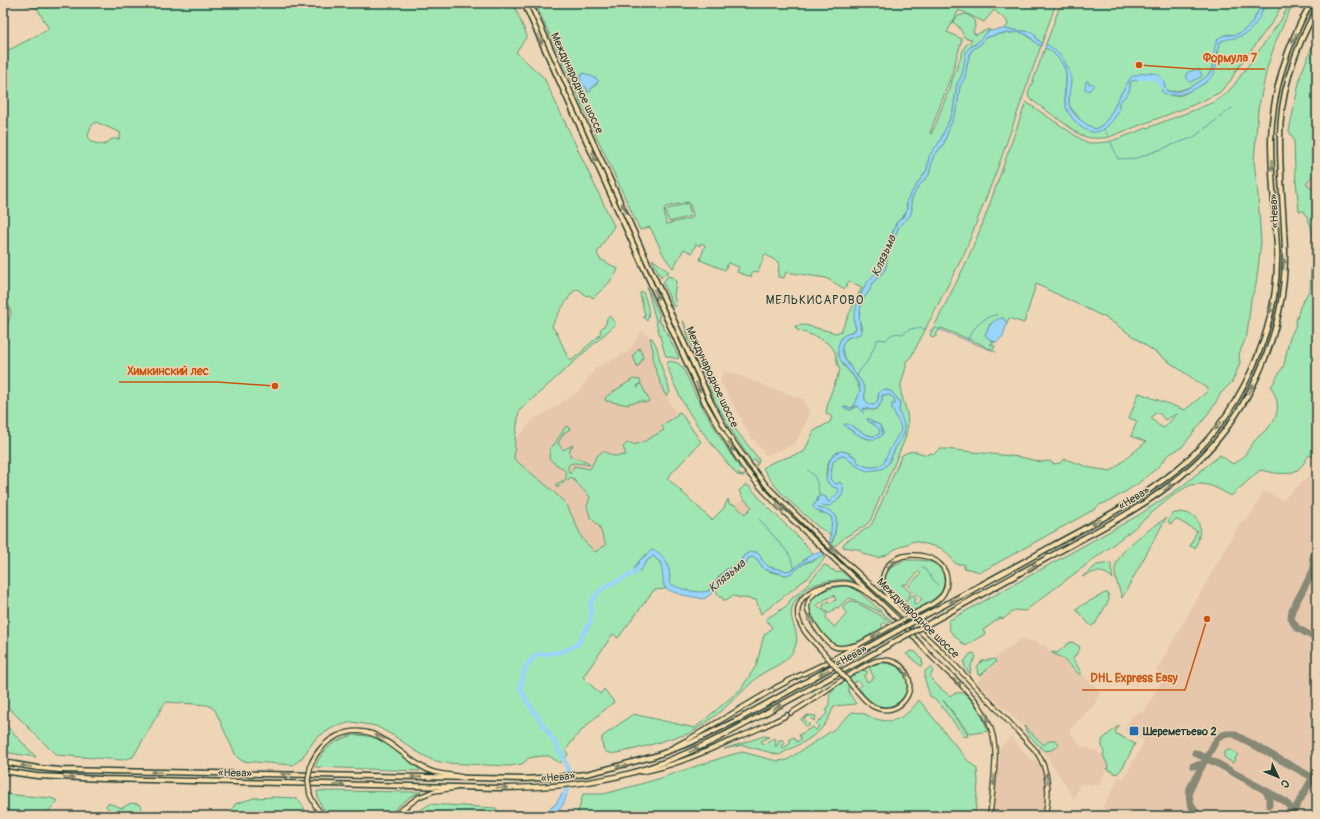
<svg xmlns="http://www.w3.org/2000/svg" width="1320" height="819" font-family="Pangolin,sans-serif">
  <rect width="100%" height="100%" fill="#eed5b6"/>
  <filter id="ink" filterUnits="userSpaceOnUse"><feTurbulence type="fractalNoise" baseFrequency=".025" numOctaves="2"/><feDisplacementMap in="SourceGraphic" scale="8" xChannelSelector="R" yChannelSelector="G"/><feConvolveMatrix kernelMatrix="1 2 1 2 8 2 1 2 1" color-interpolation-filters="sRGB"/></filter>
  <g filter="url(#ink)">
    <!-- built -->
    <path fill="#e7c7ab" d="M1317,171V194L1306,183Z
      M641,331L648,335L660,373L662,387L677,416L662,425L664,430L645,441L635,444L626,455L597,456L590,469L574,466L571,477L590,497L587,506L590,517L599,526L606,545L595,552L583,540L567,505L553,491L514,459L515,440L534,419L555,407L579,391L596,368L626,353L633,346Z
      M726,371L804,400L810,414L795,444L766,455L751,437L720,381L721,376Z
      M1312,474H1317V816H1096L1104,810L1103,807L1120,775L1123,780L1144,741L1124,730L1133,715L1145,711L1163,678L1157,674L1156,671L1239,525L1242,521L1249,518L1264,491L1282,500Z
      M743,498L752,507L745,514L735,505Z
      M1022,638L1045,646L1051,652L1063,657L1088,680L1101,693L1095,705H1094L1069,730L1081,746L1097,751L1103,755L1108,766L1099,785L1080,784L1074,799L1044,751L1027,733L1022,725L977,682L998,661L995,658Z
      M1011,737L1023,751L1029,757L1030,759L1041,762L1045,779V799L1043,813L1040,812L1037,816H1008L994,808L996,774L999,766V748Z"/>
    <!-- green -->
    <path fill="#a0e6b2" stroke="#609273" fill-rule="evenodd" d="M14,3H513L527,36L516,52L544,78L614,226L597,253L600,259L618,269C617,275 611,277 610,282L593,298L589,295L586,296L580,290C577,289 577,289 574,291C570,295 552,322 552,327L557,333L568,358L572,360L584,350L585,348L599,336L601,332L600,330L606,324L607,318L609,316L616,324L519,411L515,440L514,459L553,491L567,505L583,540L595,552L606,545L599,526L590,517L587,506L590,497L571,477L557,488L556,484L565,480C571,468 554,466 549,458L550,453V449L553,445H554L566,426L568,427L570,429L564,433L558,443L563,450L573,445C570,449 568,452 571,457L586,461L590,465C580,464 562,458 570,474V473L574,466L590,469L597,456L603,451L614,456L626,455L623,447L627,443H632L634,445L645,441L664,430L662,425L677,416L678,415L677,413L680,412L701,442L667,478L712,520L724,508L728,499L729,504L735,505L745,514L752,507L743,498L739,491L745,485L749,486L765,504L806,545L813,554L806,558L794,569L787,571L769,567L762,560L760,555L756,552C751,552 745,553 742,558C740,562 742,560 739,563C735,567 729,567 725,570C716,577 714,589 704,593C694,592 676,590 669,583C672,571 666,560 657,552L656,551C644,553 640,559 634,569L638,573L647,561L653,556C664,563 664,574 664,586L666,589L654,590L618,638L613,634L583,677L600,694L604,689L614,702C597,716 578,731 566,750L568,755L560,763L549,756H541L529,758L522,764L509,766L445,763L432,760L414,750L396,737L376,726L352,722L334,727L316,738L301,759L293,765L242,761L236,756L215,710L208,705L167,702L162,707L133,757L122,760L56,755L3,702V339L11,313L5,291L3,292V44L9,50L49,29L37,8ZM96,122L121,133L119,139H112L104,145L91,142L88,136L91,126Z
      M535,3H1056L1042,43L1037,39L1036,36L1032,32L1004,29L1008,25L1007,21L994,10L984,22L959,10L947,32L962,39L952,73L930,133L931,134L936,124L947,94L950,90L952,80L965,46L969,43L972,39L965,38L959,27L953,22L958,16L966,14L974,19L975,27L973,31L975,35L989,29V31C982,36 979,43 971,46L962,75L957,84L953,111L948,123L940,141L928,161L927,170L917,184L907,200L906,213L896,223L880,268L876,274L865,285L859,298L854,321L856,329L843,336L841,339L838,346L843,365L854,377L860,390L859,395L853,407L851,408L844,406L846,409L851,410C858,406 855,405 863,409C866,409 869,410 873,410C880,409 883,401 882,395C889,394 895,396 895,403L892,407C894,415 899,418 901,425C903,433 890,452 886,460C879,471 863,468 855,460L854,456C851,454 846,451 842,451C832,452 826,464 826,473C826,477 827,480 828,483L838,489L839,492L829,502H828L826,497L819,495L817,501L814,504L820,513H826L832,518V535H829C826,530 819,529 815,524C796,507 775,490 763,468L773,462L804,452L814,431L830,422L832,417L826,413L829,398L840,370C836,362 837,359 835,352C830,340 809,334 797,330L795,326L805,325L836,333L841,331L862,287L849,281L845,289L826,278L786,272L784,278L778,277L779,263L765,254L758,272L753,271L751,277L737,272L739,267L728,263L725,270L700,260L705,245L701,243L700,246L696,244L692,253L684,249L673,268L664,256L650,227L640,230ZM590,75L598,83L588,92L586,87ZM688,202L690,204L693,216L692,218L667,224H666L664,209L666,207ZM867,419H869L873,422L880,425L883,433L880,437L869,439L862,437L847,428L853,426C860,432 869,438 878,435L880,432C879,425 871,425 867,419Z
      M1061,3H1262C1256,16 1246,39 1228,34L1220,37L1211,70C1205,83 1180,93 1167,91C1164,88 1165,86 1164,82C1160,68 1141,74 1132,77C1127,84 1122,92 1118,99C1112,111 1108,124 1095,129L1083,123L1071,108L1069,105V91L1071,80L1068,67L1046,44Z
      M1265,3H1282L1276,17L1235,72L1231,80L1219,93L1193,105L1109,137C1098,139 1088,139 1079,134L1029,98C1028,94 1029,87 1032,84L1045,48C1053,50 1060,60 1064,67C1070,79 1061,93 1066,106C1071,121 1091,142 1106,126C1110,122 1116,117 1118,112C1118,109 1118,106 1119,103C1122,99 1126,96 1129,91C1130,88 1130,85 1130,82C1140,79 1150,74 1159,81L1161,87L1172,96L1182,95L1205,83L1216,66L1220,42C1227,37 1234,39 1241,36C1247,34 1263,9 1265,3Z
      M1290,3H1293L1276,41L1267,68L1258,110L1254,161L1258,195L1261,243L1256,285L1251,299L1247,335L1239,354L1240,363L1232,382L1221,393L1216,402L1202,422L1182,447L1168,455L1157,468L1136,485L1110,501L1099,505L1095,509L981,572L964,568V564H956L947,553L941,548L914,541L895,549L886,555L878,558L864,554L858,549L843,547L844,543L869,527L873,522L902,455C913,449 916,452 927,455L930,453L934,454L939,449H945L1020,457L1041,462L1050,461L1053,464L1060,463L1065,459L1091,468L1111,471L1146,442L1131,436L1137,421L1129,418L1139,393L1185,410L1209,390L1121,328L1106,318L1036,284L1024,323L1009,318L1007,323L1003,318L990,324L985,335L992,341L995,342L990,344L995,346L994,349L987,348L981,344L941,328L937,333L936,336L933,338L930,335L965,265L983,223L1026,102L1082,140L1089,143H1097L1108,142L1123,137L1197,109L1214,102L1226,94L1234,85L1281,20ZM1155,413H1159L1165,420L1177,414L1164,428L1158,425L1151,418Z
      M1020,32C1029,35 1033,42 1041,46L998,167L964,254L911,357L906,361V367L901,384V393L907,413L908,424L905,439L870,521L866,525L845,537L835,546L832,543C836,535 836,525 836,516C831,511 827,509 820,509L818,507L820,505C832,508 851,495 840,482L837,484L833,483L830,479L833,462L839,456H844L854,464L867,471L888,464L895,449L904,434V425L899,411L900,402L892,392L884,389L878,395V400L874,405C860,404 867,392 862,383C857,374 830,347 848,338C851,336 856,335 860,334L862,331L859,318L861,305L864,298L870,290L871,285L885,270L888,255L899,226L910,216L912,209L911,202L912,198L918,187L929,175L933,157L943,145L957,108L960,86L967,67V64L970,53L972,50L981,44L985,38L998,34Z
      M1317,35V171L1306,183L1317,194V458L1309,455C1306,459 1302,467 1297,470C1286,477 1272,472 1260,470L1231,496C1219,489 1207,481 1191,485C1178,489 1145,519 1133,529C1098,557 1061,583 1025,611L1015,610L1003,619L1000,618L983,630L985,634L965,646L950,631L948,621L1139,515L1181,487L1220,455C1225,458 1228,462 1234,464C1243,459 1247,451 1253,443C1257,437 1263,433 1268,428C1280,414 1280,403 1271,387L1284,365L1289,340L1295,327L1296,321L1300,307L1310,289L1312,250C1316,237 1310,222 1304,211H1299L1295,170L1294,140L1289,131L1301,74Z
      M688,203L691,216L669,222L665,210Z
      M652,259L669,272L663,275L661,278Z
      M668,276L674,278L676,282L674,295L676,306L675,307L673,306L663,283L665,279Z
      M647,287L660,316L658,317L659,320L656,321Z
      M642,291L643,292C646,300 651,313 647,321L643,317L645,315L640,294Z
      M659,320L661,324H662C667,336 674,346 679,358L678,359L666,356L665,354L656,322Z
      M683,321L735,429L758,458L759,462L756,466L757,463L755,459L752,462L731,430L715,401L690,342Z
      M650,338H652C657,345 658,352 660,361C662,371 667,381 670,391L668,395H665L653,362V351Z
      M639,348L643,357L639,366H637L633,356Z
      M669,361L678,363L683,368L696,396L723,442L741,470L738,473L742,476L744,475H745L744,476L737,475C708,439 680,409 667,364Z
      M633,379L640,380L641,383L637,386L638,388V385L641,384L649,400L648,402L644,403V401L629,403V405L606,401L605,398L607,396Z
      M1181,512C1204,515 1202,532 1195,548L1190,546L1197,531L1176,519L1171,524L1168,522L1172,514Z
      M1166,518L1122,598C1120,590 1116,582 1115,574C1112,551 1150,530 1166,518Z
      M822,554L825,556L824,559L808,578L806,579L761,614L756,600L732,596L726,600H723L722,597H719L716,590L728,574L739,571L748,558L752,557L757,559L763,568L771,572L786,575L793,572L805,563L815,560Z
      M907,560C922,560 942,559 944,579C945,584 943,589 940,593C933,601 922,606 913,611L907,604L906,601L912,595H914L916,600L913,602L916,605L922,599L909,588V586L921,573L919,571L906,585L902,584V585L911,593L904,601V604L911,612L909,613C902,607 894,600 888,592C878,576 892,563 907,560Z
      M1110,563H1111V568L1113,579C1104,569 1093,571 1082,577L1097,565Z
      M824,565L828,566L831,570H834L836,573L841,571L852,581C842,577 820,582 811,586C806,588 802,592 799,596C780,617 803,629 795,647C789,663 773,666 760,675C754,680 748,686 742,692C727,706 710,721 692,732C687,735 679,736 672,738C659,742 645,747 631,750C615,753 601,760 602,737L633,714L695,728L741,689L756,666L764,635L772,628L766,619L785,607L790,602L789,601L804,588Z
      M842,586H849L857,590L892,621L890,622L880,612L850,598L847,599L838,608L836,607L831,613H828L823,608V605L829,601L830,603L836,600L834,595L826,599L817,605L827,614L826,618L834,627L847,614L843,609V606L847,602L853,601L880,615L889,624L887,625L884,622L882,624V628C872,633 852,647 840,646C832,645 826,638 821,632C818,627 813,622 811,617C801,595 826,589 842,586Z
      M1105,593H1108L1109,600L1095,624L1091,626L1076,609L1077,608Z
      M1072,642L1080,647L1079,650L1073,659L1081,672V675L1079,674L1062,658L1052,653V652L1057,653L1069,643Z
      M911,651L916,652L922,660L923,665L921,666L906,654Z
      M974,653L976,657L971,665L970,674L965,667L964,662L970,654Z
      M995,659L996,662L993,664L981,675H978L977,667L982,661Z
      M883,663C928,666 903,725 870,701C865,698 862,692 858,687L862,684L857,681L853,683L849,678L862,670L867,671V674L864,676L867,682L874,678L870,670V667L876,664Z
      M931,667L933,671L930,677C935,685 943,690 950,696C955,692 959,692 966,694L980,711L988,731L970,734L943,700L967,733L968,736L965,737L939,703L930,696L925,680V671Z
      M845,681L849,686C846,692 853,698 856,704L834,706C831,714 826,724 820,730C809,741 793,747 779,755L743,745L724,749L764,736L769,737L761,741L763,744L767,743L768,741L775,738L776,740L775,746H777L779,740H783L785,744L781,746L782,749L790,744V739L794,737L797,742L801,739L799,735L813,727L816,730L819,726L816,724L819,720H821L827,713L826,710C831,703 828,701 830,694C832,688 840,684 845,681Z
      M919,700L968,761L977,769L978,782L975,816H577L583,794H604L648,782L727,756L742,752L777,761L787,760L833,730L852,712C856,713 861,712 865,714C868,715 870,717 873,718C895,726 907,716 919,700Z
      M808,715L816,716L814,721L808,716L804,719L810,725L806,727L801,719Z
      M3,722L36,757L3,752Z
      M1119,725L1115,733L1135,744L1123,767L1117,774L1107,769L1108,766L1103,755L1104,753L1102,746V740Z
      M1024,726L1044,745C1049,740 1057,736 1059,746L1051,750L1044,751L1027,733Z
      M354,735C383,734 398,753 419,769L420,771L315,767C322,749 336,739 354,735Z
      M1228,750H1231L1238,754L1233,763L1224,757V753Z
      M317,791L421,792L410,797L386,816H331C322,809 318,802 317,791Z
      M3,794L51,798L58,801L44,816H3Z
      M275,797L296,798L303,806L308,816H229L235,804L254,798Z
      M108,803L122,808L131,803L139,804L146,816H115L106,806Z
      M430,804L496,808L500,816H411Z"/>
    <!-- water -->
    <path fill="#99d4fa" stroke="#6898ab" d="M1262,3H1265C1260,18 1252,35 1235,38C1229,39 1225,39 1220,42C1216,52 1218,63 1214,73C1209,85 1174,102 1162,92L1159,81C1150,74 1140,79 1130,82C1130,85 1130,88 1129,91C1126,96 1122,99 1119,103C1118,107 1120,108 1118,112C1115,119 1104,132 1096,132C1092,133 1086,130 1082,128C1075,122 1068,115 1066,106C1062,93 1070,79 1064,67C1060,60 1053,50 1045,48L1046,44C1058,50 1070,65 1071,79C1071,88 1067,98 1070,107C1073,116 1087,125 1095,129C1108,124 1112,111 1118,99C1122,92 1127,84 1131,77C1140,73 1156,69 1163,79C1165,83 1164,87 1167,91C1170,92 1173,92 1176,92C1185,91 1207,79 1211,71C1214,61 1213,50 1217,40C1224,32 1228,37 1237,34C1251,29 1256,15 1262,3Z
      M1004,29L1032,32C1037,36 1035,40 1042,43L1041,46L1037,44L1029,36L1020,32L998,34L985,38L981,44L972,50L970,53L967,64L965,78L960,86L957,108L943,145L933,157L929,175L918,187L912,198L911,202L912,209L910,216L899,226L888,255L885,270L871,285L870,290L864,298L861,305L859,318L861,333L860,334L847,338C831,354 859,373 864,387C866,392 864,396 865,400L869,404L874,405L878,400L879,392L884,389L892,392L900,402L899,411L904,424V434L895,449L888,464L882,469L867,471L858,467L844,456H839L833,462L830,479L834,483L837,484L840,482C849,493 838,500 830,506L820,505L818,507L820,509C826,508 832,511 836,516C836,534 833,550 816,559C812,561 808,560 804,563C798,568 793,574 786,575L764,569L757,559L752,557L748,558L746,565H744L739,571L728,574V578L722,581L717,589L704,599C695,597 669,594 664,586L661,563L653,556L647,561L638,573L634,569L640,560L652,550C665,552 672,571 669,582C675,589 700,594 708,591L725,570L738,564L745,555L750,552H756L760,555L762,560L769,567L787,571L794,569L809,556L821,552L830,542L832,518C826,511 820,515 813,507V506L817,501L819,495L826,497L828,502H829L839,492L838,489L831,486L826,480C828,469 827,455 841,451L846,452L858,459L855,460C863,467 874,470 883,464L891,447L901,430C900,420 890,412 892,402L894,405L895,403C895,396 889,394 882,395V401L877,409L872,410L865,408L863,409V413L857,406H855L851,410L846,409L843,406L851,408L853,407C855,403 860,395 860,389C858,371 828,362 841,339C844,333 851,334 856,329C856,326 854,324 854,320C853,313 862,291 866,284C870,278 876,274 880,268L897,222L905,215L907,209V200L917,184L927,170L929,156L940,141L948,123L953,111L957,84L962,75L966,52L969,48L976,44L984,35L989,31Z
      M1199,69L1202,76L1201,77L1190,82L1188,81L1186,74L1188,72Z
      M584,73L597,79L599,81L593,86L590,92H588L586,87L583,86L580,80L581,75Z
      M1086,81H1088L1089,84L1092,83L1094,85L1089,91L1085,89Z
      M1003,318L1007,323L1003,336L997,342L992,341L985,335C989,326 992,319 1003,318Z
      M868,418L873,422L880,425L883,433C874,448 853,432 844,425V424H848C857,428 867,439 878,435L880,432C879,426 873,425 868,421Z
      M562,794H567C565,803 559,814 548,816C546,817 541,816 538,816L555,805Z"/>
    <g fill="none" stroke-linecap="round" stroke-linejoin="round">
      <!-- stream -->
      <path stroke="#6898ab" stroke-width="1" d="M1104,129L1109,137
        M1111,142L1118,159L1137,158L1194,137L1232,108
        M930,331L934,328H936L996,352
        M967,341C971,330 985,314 998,315
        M857,376L860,370L867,362L878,339L886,340C891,333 895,333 902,334C910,328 916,327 926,329
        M808,470C817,476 818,484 819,494
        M759,519L789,554L795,569
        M922,566L938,585"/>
      <!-- river -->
      <path stroke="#99d4fa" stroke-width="4.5" d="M1139,78L1153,77L1160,83L1162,87
        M563,798C566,791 571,783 569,775C566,755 546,730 535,713C530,706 525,697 520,689L525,668L535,655L561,652L577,645L591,621V602L597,594L603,588L634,573L640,566"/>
      <!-- taxiway -->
      <path stroke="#868975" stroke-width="7" d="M1314,565L1313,571L1292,610L1291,618L1293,622L1297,628L1317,639
        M1316,567C1310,561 1313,556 1317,549
        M1195,753L1220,765L1286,802L1296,816
        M1193,766L1203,764
        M1265,790L1269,797V805
        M1201,816C1190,809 1188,799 1190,788L1217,739C1222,734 1228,733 1234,734L1317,780
        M1291,816L1317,770"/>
      <defs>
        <path id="primary" d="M825,587C800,599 805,613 819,632C823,637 828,644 835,647C842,649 849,647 856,645
          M917,612C925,608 935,604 942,596C946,591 947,585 947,579C945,556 913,550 896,559C885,565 879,579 885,590C893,610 926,636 942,652C974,684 1005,718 1036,751C1049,770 1050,794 1045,816
          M902,623C912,635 922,647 933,658C960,685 992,706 995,749C996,771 992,794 990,816
          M823,652C814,642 801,631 798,617C795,597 813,588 829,585C836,584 843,582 850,584C859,586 867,593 874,598
          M775,688L794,678L826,663L890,627
          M791,713C814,700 835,683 858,670C865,666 872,661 880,660C890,659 901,663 906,672C919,694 896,718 874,707C866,703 860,694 854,688
          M670,749L689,739L772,690
          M311,764C316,752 325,742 337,736C376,718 396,754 426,769C437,775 450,774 462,777
          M641,772C670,767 698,755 725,743C746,734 767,726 787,715
          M310,795L316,807L324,816
          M393,816L419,797L434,791L455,788"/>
        <path id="trunk" d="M710,400L730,437L750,465L767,486L821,539L898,610
          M705,403L733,451L745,469L763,490L784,512L902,623"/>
        <path id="motorway" d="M524,3L705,403
          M530,3L710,400
          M922,617C965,594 1009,570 1052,546C1094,523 1138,501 1175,471C1239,419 1280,331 1277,248C1275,212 1271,176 1271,140C1272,93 1287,44 1311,3
          M928,624C972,600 1015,576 1058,552C1100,529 1144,507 1181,476C1246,423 1286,336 1285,251C1284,215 1280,179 1280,143C1279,97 1294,49 1317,9
          M3,762L38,768L60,770L523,779L557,777L586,774L607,769L655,756L690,743L739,719L895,632
          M3,771L37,776L103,779L499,788C544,788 588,785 631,773C681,759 726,735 771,710C815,686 858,663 901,638"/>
      </defs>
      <!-- primary casing -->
      <use href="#primary" stroke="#1f3d34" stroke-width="6"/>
      <!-- trunk casing -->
      <use href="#trunk" stroke="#1f3d34" stroke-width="6"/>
      <!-- motorway casing -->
      <use href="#motorway" stroke="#1f3d34" stroke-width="7"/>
      <!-- primary -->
      <use href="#primary" stroke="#faddab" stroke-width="3.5"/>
      <!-- trunk -->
      <use href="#trunk" stroke="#faddab" stroke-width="3.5"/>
      <!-- motorway -->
      <use href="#motorway" stroke="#faddab" stroke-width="4"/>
      <defs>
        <path id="primary-bridge" d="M890,627L917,612
          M823,652L854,688
          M310,795L308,780L311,764"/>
        <path id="motorway-bridge" d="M895,632L922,617
          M901,638L928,624"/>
      </defs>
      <!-- primary-bridge casing -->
      <use href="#primary-bridge" stroke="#1f3d34" stroke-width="6" stroke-linecap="butt"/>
      <!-- motorway-bridge casing -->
      <use href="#motorway-bridge" stroke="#1f3d34" stroke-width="7" stroke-linecap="butt"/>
      <!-- primary-bridge -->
      <use href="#primary-bridge" stroke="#faddab" stroke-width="3.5"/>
      <!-- motorway-bridge -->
      <use href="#motorway-bridge" stroke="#faddab" stroke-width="4"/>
    </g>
    <!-- one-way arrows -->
    <defs><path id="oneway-solid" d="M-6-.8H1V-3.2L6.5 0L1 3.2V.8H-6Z"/></defs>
    <g fill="#82856a">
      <use href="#oneway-solid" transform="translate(1294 38) rotate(113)"/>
      <use href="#oneway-solid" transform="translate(540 39) rotate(65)"/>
      <use href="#oneway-solid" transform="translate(594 157) rotate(66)"/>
      <use href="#oneway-solid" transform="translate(1272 165) rotate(88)"/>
      <use href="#oneway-solid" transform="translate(624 208) rotate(-115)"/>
      <use href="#oneway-solid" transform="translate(1284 264) rotate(-87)"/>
      <use href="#oneway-solid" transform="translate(656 294) rotate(65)"/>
      <use href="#oneway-solid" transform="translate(1271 308) rotate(102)"/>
      <use href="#oneway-solid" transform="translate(698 387) rotate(66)"/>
      <use href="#oneway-solid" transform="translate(1251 389) rotate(-62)"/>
      <use href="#oneway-solid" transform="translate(1218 426) rotate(128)"/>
      <use href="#oneway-solid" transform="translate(731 447) rotate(57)"/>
      <use href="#oneway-solid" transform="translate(1168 487) rotate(-38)"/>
      <use href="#oneway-solid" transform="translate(780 508) rotate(45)"/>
      <use href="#oneway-solid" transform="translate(1096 522) rotate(151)"/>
      <use href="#oneway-solid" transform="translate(834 551) rotate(-137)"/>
      <use href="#oneway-solid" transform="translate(891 564) rotate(-44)"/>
      <use href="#oneway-solid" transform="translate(1032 567) rotate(-29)"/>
      <use href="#oneway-solid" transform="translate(954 600) rotate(151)"/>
      <use href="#oneway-solid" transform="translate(811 619) rotate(-118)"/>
      <use href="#oneway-solid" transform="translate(876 635) rotate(150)"/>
      <use href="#oneway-solid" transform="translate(824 672) rotate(151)"/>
      <use href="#oneway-solid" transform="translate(905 672) rotate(56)"/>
      <use href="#oneway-solid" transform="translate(957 682) rotate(45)"/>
      <use href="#oneway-solid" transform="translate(777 707) rotate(-29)"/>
      <use href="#oneway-solid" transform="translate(987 718) rotate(67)"/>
      <use href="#oneway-solid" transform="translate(380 737) rotate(-154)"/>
      <use href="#oneway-solid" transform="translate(694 750) rotate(-24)"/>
      <use href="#oneway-solid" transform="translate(26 766) rotate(-172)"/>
      <use href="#oneway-solid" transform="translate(621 766) rotate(166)"/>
      <use href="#oneway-solid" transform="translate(156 772) rotate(-179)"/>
      <use href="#oneway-solid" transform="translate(286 774) rotate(-179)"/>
      <use href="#oneway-solid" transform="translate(416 777) rotate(-179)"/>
      <use href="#oneway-solid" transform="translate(69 778) rotate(2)"/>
      <use href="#oneway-solid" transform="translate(1047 778) rotate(-97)"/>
      <use href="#oneway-solid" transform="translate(994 780) rotate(95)"/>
      <use href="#oneway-solid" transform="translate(339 785) rotate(1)"/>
      <use href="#oneway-solid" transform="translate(502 788)"/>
    </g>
  </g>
  <!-- markers -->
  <rect fill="#1f6fb2" stroke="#eed5b6" stroke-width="1.5" x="1129" y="726" width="10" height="10" rx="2"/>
  <g text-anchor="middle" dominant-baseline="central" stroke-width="3" stroke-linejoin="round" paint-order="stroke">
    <!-- street labels -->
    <g font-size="11" fill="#1f3d34" stroke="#eed5b6">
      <text transform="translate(577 83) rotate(65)">Международное шоссе</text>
      <text transform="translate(1274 211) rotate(-93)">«Нева»</text>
      <text transform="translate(712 377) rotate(65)">Международное шоссе</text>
      <text transform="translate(1134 498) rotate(-32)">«Нева»</text>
      <text transform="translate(918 618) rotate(44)">Международное шоссе</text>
      <text transform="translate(851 656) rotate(-29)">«Нева»</text>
      <text transform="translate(235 773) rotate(1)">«Нева»</text>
      <text transform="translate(558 777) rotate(-5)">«Нева»</text>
    </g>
    <!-- poi labels -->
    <g font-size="11" font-weight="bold" fill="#1f3d34" stroke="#eed5b6" text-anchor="start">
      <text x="1143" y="731">Шереметьево 2</text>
    </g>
    <!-- water labels -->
    <g font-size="12" font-style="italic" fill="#2b4c48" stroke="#eed5b6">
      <text transform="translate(884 256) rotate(-66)">Клязьма</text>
      <text transform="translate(727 576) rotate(-40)">Клязьма</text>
    </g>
    <!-- neighbourhood labels -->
    <g font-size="12" letter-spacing="1" fill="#1f3d34" stroke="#eed5b6">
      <text x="815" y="300">МЕЛЬКИСАРОВО</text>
    </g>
  </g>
  <!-- callouts -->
  <path fill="none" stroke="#ca5512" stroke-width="1.5" d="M1139 65L1195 69H1265M275 386L217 382H119M1207 619L1185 690H1082"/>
  <g fill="#ca5512" stroke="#eed5b6" stroke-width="1.5">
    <circle cx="1139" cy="65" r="4"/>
    <circle cx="275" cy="386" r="4"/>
    <circle cx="1207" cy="619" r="4"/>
  </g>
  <g font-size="12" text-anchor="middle" font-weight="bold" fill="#ca5512" stroke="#eed5b6" stroke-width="3" stroke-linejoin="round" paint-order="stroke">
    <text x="1230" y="62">Формула 7</text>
    <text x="168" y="375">Химкинский лес</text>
    <text x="1134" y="682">DHL Express Easy</text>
  </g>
  <!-- margin -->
  <rect width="1320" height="819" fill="none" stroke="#eed5b6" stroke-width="16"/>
  <rect x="8" y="8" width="1304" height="803" fill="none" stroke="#1f3d34" stroke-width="1.5" filter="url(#ink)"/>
  <!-- north arrow -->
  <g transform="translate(1278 777) rotate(134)" stroke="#eed5b6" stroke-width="3" paint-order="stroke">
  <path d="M0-3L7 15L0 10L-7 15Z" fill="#1f3d34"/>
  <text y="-6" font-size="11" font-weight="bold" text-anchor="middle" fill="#1f3d34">С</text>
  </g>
</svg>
